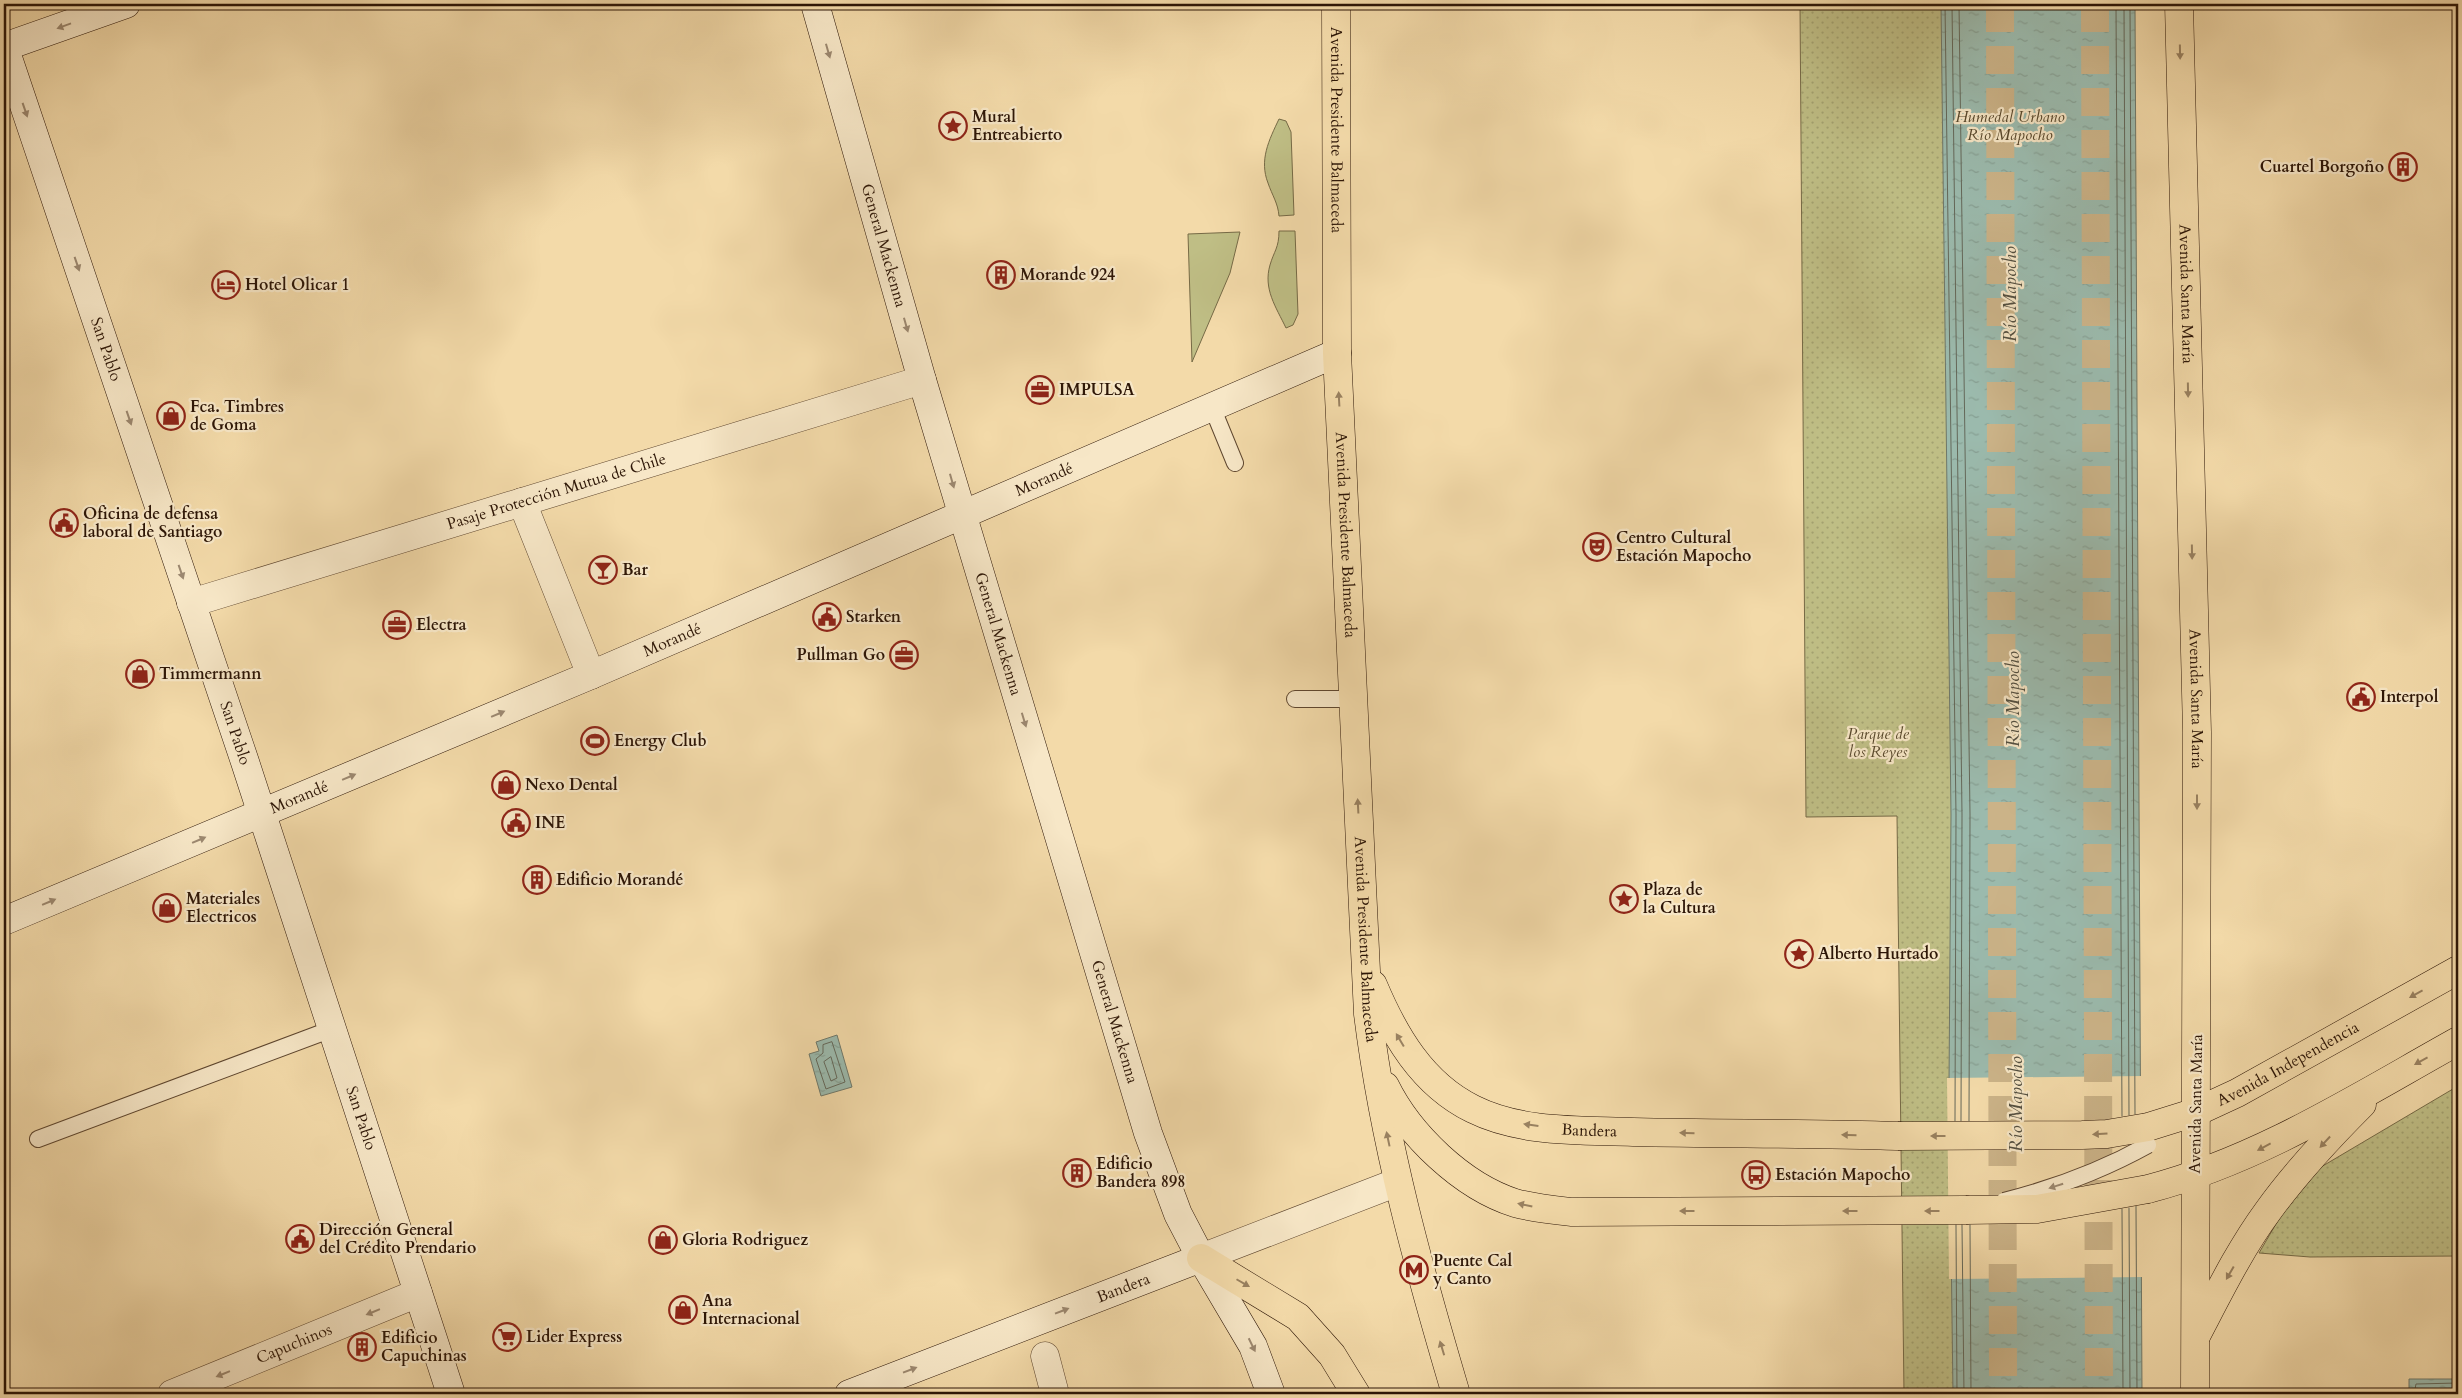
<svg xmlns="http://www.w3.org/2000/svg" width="2462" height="1398" font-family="Cardo,serif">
  <defs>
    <pattern id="park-dots" width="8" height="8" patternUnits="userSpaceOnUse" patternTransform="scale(1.25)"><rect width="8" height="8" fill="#bfbe85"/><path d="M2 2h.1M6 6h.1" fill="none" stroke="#a4a271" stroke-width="1.8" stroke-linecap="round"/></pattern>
    <pattern id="water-ripples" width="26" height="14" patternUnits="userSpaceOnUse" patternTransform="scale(1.25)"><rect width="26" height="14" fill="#9bbaad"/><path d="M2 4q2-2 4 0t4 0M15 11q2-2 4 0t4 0" fill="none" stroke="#869f93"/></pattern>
  </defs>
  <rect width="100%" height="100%" fill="#f3daa9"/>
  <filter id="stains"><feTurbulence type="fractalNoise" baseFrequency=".004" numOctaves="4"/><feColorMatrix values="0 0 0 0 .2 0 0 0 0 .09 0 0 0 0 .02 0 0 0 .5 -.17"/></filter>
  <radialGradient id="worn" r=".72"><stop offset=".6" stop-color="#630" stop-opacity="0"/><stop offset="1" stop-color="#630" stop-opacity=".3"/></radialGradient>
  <!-- grass -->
  <path fill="#bfbe85" stroke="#766a46" d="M1279,119L1286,121L1291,132L1294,215L1279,216C1278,203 1272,195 1268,183C1259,160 1269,140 1279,119Z
    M1279,231H1295L1298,314L1293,325L1286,328C1276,307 1263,289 1270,265C1274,251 1279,248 1279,231Z
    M1240,232L1230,273L1192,362L1188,234Z"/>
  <!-- park -->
  <path fill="url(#park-dots)" stroke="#766a46" d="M1800,4H2131L2137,1394H1904L1897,816L1806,817Z
    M2458,1086V1256L2310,1257L2259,1253L2280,1217L2321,1167Z"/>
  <!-- water -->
  <path fill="url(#water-ripples)" stroke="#6f786a" d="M1941,4H2135L2142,1394H1953L1949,1084L1951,815Z
    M837,1035L852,1087L821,1096L809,1054L819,1051L816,1042Z
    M2409,1379H2458V1394H2409Z"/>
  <!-- pier -->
  <path fill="#f3daa9" d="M2143,1076L2144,1277L1949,1279L1947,1078Z"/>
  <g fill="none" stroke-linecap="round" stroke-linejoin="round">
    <!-- shore -->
    <path stroke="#64685a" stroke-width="1" d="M1945,4L1956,815L1955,1121
      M1952,4L1962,815L1961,1121
      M1959,4L1970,815L1969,1121
      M2116,4L2122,1116
      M2124,4L2129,1115
      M2130,4L2135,1114
      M832,1042L845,1082L826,1089L816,1059L823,1053V1045Z
      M831,1057L837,1078L831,1081L824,1062Z
      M2136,1206L2137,1394
      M2129,1208L2130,1394
      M2122,1209L2123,1394
      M1956,1225L1957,1394
      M1962,1225L1964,1394
      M1970,1225L1971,1394
      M2414,1394L2416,1384L2458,1383"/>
    <!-- highway-tunnel -->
    <path stroke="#cbb388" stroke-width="28" stroke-dasharray="28 14" stroke-linecap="butt" d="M2000,4L2003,1394
      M2095,4L2099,1394"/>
    <defs>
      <path id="lane" d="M1212,407L1235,463
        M1295,699H1353
        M38,1139L332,1029"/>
      <g id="street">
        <path d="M522,502L591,675"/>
        <path id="s1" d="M191,603L922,380"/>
        <path d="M1201,1258L1398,1182"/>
        <path d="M1045,1356L1055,1394"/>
        <path id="s2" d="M172,1394L418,1293"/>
      </g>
      <g id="secondary">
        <path id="s3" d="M815,4L922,380L1148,1133L1178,1214L1201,1258L1253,1346L1271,1394"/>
        <path id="s4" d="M4,46L245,762L451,1394"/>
        <path d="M4,47L126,4"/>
        <path id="s5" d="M4,921L591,675L1337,353"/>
        <path id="s6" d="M849,1394L1201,1258"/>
      </g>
      <g id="primary">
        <path id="s7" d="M1336,4L1337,353L1368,1014C1384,1144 1419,1269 1456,1394"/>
        <path id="s8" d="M2179,4L2197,732L2195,1394"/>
        <path id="s9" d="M1373,985C1394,1035 1422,1084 1473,1109C1521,1133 1580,1130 1633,1132C1721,1134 1809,1133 1898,1136"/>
        <path d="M1385,1086C1409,1135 1462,1186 1515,1203C1533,1208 1553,1210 1572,1212L1966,1210"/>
        <path id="s10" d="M2148,1127L2196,1112L2237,1093L2458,970"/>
        <path d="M2148,1189C2260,1160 2359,1096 2458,1041"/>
        <path d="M1201,1258L1298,1317L1332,1355L1356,1394"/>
        <path d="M2197,1334C2219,1292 2240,1249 2268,1211C2296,1172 2328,1138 2362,1104"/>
      </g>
    </defs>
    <!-- lane casing -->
    <use href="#lane" stroke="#5e462f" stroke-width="18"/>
    <!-- street casing -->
    <use href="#street" stroke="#5e462f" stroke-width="29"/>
    <!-- secondary casing -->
    <use href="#secondary" stroke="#2c1506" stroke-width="29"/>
    <!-- primary casing -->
    <use href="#primary" stroke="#2c1506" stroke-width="29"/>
    <!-- lane -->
    <use href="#lane" stroke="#f7e7c7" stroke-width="16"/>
    <!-- street -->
    <use href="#street" stroke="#f7e7c7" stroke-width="28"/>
    <!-- secondary -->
    <use href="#secondary" stroke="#f7e7c7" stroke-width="28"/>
    <!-- primary -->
    <use href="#primary" stroke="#f3daa9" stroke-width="28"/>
    <defs>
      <path id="lane-bridge" d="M2004,1201C2055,1188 2103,1170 2148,1145"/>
      <path id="primary-bridge" d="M1898,1136L2082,1135L2107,1134L2148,1127
        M1966,1210L2037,1209L2148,1189"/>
    </defs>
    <!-- lane-bridge casing -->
    <use href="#lane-bridge" stroke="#5e462f" stroke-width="18" stroke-linecap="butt"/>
    <!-- primary-bridge casing -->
    <use href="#primary-bridge" stroke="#2c1506" stroke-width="29" stroke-linecap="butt"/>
    <!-- lane-bridge -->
    <use href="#lane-bridge" stroke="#f7e7c7" stroke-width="16"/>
    <!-- primary-bridge -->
    <use href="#primary-bridge" stroke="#f3daa9" stroke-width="28"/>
  </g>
  <!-- one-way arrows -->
  <defs><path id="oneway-solid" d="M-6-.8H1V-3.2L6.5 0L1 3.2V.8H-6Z" transform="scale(1.25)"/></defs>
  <g fill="#9c8870">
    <use href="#oneway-solid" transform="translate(64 26) rotate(160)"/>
    <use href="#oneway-solid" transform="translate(828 51) rotate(74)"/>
    <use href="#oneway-solid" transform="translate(25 110) rotate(71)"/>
    <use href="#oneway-solid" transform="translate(77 264) rotate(71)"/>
    <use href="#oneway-solid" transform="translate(906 325) rotate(74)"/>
    <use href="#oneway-solid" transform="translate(129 418) rotate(71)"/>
    <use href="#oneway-solid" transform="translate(952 481) rotate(74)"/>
    <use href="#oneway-solid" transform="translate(181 572) rotate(71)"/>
    <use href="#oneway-solid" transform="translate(498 714) rotate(-23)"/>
    <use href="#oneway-solid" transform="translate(1024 720) rotate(73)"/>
    <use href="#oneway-solid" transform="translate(349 777) rotate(-23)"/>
    <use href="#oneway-solid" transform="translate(199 840) rotate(-23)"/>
    <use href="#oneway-solid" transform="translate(49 902) rotate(-23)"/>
    <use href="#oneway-solid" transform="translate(2056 1186) rotate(163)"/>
    <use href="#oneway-solid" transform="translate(1062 1311) rotate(-21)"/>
    <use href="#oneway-solid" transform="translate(373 1312) rotate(158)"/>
    <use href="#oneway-solid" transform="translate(1252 1345) rotate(64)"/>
    <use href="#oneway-solid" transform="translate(910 1370) rotate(-21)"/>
    <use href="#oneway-solid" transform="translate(223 1374) rotate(158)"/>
  </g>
  <g fill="#998160">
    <use href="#oneway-solid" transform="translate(2180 52) rotate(89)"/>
    <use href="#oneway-solid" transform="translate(2188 390) rotate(89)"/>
    <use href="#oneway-solid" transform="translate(1339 399) rotate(-93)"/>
    <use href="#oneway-solid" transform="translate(2192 552) rotate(89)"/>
    <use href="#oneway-solid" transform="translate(2197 802) rotate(90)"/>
    <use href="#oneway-solid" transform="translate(1358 806) rotate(-93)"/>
    <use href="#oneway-solid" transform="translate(2416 994) rotate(151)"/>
    <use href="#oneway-solid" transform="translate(1400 1040) rotate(-121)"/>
    <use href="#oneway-solid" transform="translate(2421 1061) rotate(151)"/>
    <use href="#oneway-solid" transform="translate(1531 1125) rotate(-172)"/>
    <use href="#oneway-solid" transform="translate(1687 1133) rotate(-179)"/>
    <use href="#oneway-solid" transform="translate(2100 1134) rotate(177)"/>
    <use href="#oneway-solid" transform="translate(1849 1135) rotate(-179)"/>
    <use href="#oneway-solid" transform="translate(1938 1136) rotate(180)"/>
    <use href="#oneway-solid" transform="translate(1388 1139) rotate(-102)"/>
    <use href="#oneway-solid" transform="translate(2325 1142) rotate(133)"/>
    <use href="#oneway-solid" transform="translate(2264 1147) rotate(152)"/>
    <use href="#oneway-solid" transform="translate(1525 1205) rotate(-168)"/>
    <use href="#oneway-solid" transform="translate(1687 1211) rotate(180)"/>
    <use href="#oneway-solid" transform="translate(1850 1211) rotate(180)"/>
    <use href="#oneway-solid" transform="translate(1932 1211) rotate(180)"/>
    <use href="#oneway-solid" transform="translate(2230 1273) rotate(120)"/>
    <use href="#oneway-solid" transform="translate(1243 1283) rotate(30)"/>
    <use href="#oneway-solid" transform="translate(1442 1348) rotate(-107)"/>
  </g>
  <!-- icons -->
  <defs>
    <symbol id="sight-ring" viewBox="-11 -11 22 22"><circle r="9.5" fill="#f7e7c7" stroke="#8f2418" stroke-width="1.5"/><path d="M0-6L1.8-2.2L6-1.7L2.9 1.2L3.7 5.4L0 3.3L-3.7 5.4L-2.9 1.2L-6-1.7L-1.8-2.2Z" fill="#8f2418"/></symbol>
    <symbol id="building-ring" viewBox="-11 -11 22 22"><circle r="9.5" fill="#f7e7c7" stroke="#8f2418" stroke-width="1.5"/><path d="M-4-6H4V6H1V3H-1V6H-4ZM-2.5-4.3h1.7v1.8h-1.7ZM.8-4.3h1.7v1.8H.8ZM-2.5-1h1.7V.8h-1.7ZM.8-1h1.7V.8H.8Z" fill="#8f2418"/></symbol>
    <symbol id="hotel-ring" viewBox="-11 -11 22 22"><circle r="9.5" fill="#f7e7c7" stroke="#8f2418" stroke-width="1.5"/><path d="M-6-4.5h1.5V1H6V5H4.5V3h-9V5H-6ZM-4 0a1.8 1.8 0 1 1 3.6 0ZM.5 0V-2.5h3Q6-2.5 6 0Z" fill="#8f2418"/></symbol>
    <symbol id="office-ring" viewBox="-11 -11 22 22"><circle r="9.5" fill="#f7e7c7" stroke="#8f2418" stroke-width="1.5"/><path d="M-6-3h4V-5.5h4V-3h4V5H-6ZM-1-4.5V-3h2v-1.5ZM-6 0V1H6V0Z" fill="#8f2418"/></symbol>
    <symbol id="shop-ring" viewBox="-11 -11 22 22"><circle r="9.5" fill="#f7e7c7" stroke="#8f2418" stroke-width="1.5"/><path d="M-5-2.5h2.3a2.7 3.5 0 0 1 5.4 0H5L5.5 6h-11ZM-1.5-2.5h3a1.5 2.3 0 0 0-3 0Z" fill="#8f2418"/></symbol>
    <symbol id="civic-ring" viewBox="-11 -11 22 22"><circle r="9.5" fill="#f7e7c7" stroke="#8f2418" stroke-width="1.5"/><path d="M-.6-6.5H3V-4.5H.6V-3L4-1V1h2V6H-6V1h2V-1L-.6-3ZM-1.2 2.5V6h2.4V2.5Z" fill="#8f2418"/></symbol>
    <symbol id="theatre-ring" viewBox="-11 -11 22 22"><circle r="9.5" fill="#f7e7c7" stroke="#8f2418" stroke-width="1.5"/><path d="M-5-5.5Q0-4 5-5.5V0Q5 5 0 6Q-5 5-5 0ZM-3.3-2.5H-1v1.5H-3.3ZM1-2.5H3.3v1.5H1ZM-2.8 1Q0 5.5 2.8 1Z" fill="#8f2418"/></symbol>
    <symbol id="bar-ring" viewBox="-11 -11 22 22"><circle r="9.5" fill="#f7e7c7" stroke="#8f2418" stroke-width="1.5"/><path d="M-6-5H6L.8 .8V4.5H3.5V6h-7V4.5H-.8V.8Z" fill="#8f2418"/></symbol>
    <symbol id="stadium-ring" viewBox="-11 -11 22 22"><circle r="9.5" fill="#f7e7c7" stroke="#8f2418" stroke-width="1.5"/><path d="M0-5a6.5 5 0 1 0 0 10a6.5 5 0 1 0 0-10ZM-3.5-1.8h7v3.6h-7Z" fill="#8f2418"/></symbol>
    <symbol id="bus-ring" viewBox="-11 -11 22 22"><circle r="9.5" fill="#f7e7c7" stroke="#8f2418" stroke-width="1.5"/><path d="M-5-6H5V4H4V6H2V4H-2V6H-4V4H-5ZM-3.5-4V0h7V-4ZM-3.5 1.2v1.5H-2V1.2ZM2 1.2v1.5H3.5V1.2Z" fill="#8f2418"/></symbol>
    <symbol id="metro-ring" viewBox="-11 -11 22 22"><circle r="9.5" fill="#f7e7c7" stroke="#8f2418" stroke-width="1.5"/><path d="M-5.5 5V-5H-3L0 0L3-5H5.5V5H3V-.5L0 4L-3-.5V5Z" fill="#8f2418"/></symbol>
    <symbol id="supermarket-ring" viewBox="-11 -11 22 22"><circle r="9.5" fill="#f7e7c7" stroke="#8f2418" stroke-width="1.5"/><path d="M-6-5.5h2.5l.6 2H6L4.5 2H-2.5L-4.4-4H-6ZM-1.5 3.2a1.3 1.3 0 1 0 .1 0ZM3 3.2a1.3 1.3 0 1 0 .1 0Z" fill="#8f2418"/></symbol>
  </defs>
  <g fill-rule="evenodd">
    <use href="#sight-ring" x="937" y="110" width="32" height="32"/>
    <use href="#building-ring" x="2387" y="151" width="32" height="32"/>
    <use href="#building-ring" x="985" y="259" width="32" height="32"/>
    <use href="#hotel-ring" x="210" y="269" width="32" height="32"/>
    <use href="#office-ring" x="1024" y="374" width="32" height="32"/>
    <use href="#shop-ring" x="155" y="400" width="32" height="32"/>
    <use href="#civic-ring" x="48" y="507" width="32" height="32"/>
    <use href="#theatre-ring" x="1581" y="531" width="32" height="32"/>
    <use href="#bar-ring" x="587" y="554" width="32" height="32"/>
    <use href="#civic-ring" x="811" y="601" width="32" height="32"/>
    <use href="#office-ring" x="381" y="609" width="32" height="32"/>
    <use href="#office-ring" x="888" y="639" width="32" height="32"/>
    <use href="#shop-ring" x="124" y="658" width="32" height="32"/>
    <use href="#civic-ring" x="2345" y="681" width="32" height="32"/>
    <use href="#stadium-ring" x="579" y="725" width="32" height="32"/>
    <use href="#shop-ring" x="490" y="769" width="32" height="32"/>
    <use href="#civic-ring" x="500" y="807" width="32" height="32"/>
    <use href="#building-ring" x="521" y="864" width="32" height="32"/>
    <use href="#sight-ring" x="1608" y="883" width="32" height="32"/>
    <use href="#shop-ring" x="151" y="892" width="32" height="32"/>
    <use href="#sight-ring" x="1783" y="938" width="32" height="32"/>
    <use href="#building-ring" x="1061" y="1157" width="32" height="32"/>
    <use href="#bus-ring" x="1740" y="1159" width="32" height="32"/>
    <use href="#civic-ring" x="284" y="1223" width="32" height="32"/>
    <use href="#shop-ring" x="647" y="1224" width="32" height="32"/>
    <use href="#metro-ring" x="1398" y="1254" width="32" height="32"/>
    <use href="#shop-ring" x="667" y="1294" width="32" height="32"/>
    <use href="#supermarket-ring" x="491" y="1321" width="32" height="32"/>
    <use href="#building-ring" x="346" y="1331" width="32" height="32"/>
  </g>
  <g text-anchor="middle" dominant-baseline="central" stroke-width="4.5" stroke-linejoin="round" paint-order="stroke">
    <!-- poi labels -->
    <g font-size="16" font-weight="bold" fill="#2c1506" stroke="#f7e7c7" text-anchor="start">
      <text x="972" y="117">Mural<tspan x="972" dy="18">Entreabierto</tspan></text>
      <text x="2384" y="167" text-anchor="end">Cuartel Borgoño</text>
      <text x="1020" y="275">Morande 924</text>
      <text x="245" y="285">Hotel Olicar 1</text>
      <text x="1059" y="390">IMPULSA</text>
      <text x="190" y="407">Fca. Timbres<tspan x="190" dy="18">de Goma</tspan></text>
      <text x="83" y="514">Oficina de defensa<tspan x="83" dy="18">laboral de Santiago</tspan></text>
      <text x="1616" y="538">Centro Cultural<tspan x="1616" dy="18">Estación Mapocho</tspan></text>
      <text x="622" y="570">Bar</text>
      <text x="846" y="617">Starken</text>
      <text x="416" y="625">Electra</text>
      <text x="885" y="655" text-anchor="end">Pullman Go</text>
      <text x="159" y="674">Timmermann</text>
      <text x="2380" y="697">Interpol</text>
      <text x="614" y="741">Energy Club</text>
      <text x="525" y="785">Nexo Dental</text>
      <text x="535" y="823">INE</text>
      <text x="556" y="880">Edificio Morandé</text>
      <text x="1643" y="890">Plaza de<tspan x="1643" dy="18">la Cultura</tspan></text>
      <text x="186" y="899">Materiales<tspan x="186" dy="18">Electricos</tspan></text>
      <text x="1818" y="954">Alberto Hurtado</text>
      <text x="1096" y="1164">Edificio<tspan x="1096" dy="18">Bandera 898</tspan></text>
      <text x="1775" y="1175">Estación Mapocho</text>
      <text x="319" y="1230">Dirección General<tspan x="319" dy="18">del Crédito Prendario</tspan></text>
      <text x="682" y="1240">Gloria Rodriguez</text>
      <text x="1433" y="1261">Puente Cal<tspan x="1433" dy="18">y Canto</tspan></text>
      <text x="702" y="1301">Ana<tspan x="702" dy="18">Internacional</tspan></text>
      <text x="526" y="1337">Lider Express</text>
      <text x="381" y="1338">Edificio<tspan x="381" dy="18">Capuchinas</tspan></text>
    </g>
    <!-- park labels -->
    <g font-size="16" font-style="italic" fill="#58482c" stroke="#f7e7c7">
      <text x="2010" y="117">Humedal Urbano<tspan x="2010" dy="18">Río Mapocho</tspan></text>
      <text x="1878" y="734">Parque de<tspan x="1878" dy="18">los Reyes</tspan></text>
    </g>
    <!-- street labels -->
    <g font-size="16" fill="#2c1506" stroke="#f7e7c7">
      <text stroke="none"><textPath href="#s7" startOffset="126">Avenida Presidente Balmaceda</textPath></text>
      <text stroke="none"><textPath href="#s3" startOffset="251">General Mackenna</textPath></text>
      <text stroke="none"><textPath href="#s8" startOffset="290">Avenida Santa María</textPath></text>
      <text stroke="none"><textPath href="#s4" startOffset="320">San Pablo</textPath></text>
      <text stroke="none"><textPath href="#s5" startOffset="1130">Morandé</textPath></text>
      <text stroke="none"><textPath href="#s1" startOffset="382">Pasaje Protección Mutua de Chile</textPath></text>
      <text stroke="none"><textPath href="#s7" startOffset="531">Avenida Presidente Balmaceda</textPath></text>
      <text stroke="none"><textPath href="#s3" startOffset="656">General Mackenna</textPath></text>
      <text stroke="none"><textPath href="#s5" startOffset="725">Morandé</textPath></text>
      <text stroke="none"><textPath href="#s8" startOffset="695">Avenida Santa María</textPath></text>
      <text stroke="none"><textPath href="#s4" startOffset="725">San Pablo</textPath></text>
      <text stroke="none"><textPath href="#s5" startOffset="320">Morandé</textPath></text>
      <text stroke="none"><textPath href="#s7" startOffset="936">Avenida Presidente Balmaceda</textPath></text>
      <text stroke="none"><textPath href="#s3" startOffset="1061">General Mackenna</textPath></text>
      <text stroke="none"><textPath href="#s10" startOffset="154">Avenida Independencia</textPath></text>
      <text transform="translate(2196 1104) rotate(-89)">Avenida Santa María</text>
      <text stroke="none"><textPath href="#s4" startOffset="1130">San Pablo</textPath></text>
      <text stroke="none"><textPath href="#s9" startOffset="282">Bandera</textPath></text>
      <text stroke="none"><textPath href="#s6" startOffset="294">Bandera</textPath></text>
      <text stroke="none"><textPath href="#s2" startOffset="132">Capuchinos</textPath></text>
    </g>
    <!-- water labels -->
    <g font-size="18" font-style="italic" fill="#534f40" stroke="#f7e7c7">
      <text transform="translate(2010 294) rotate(-90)">Río Mapocho</text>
      <text transform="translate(2013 699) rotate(-90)">Río Mapocho</text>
      <text transform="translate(2016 1104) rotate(-90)">Río Mapocho</text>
    </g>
  </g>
  <!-- margin -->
  <rect width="2462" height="1398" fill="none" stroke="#f3daa9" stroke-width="20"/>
  <rect x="5" y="5" width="2452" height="1388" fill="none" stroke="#2c1506" stroke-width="2.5"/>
  <rect x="10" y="10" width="2442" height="1378" fill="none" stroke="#2c1506"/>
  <rect width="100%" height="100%" filter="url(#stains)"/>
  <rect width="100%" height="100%" fill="url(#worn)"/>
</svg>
